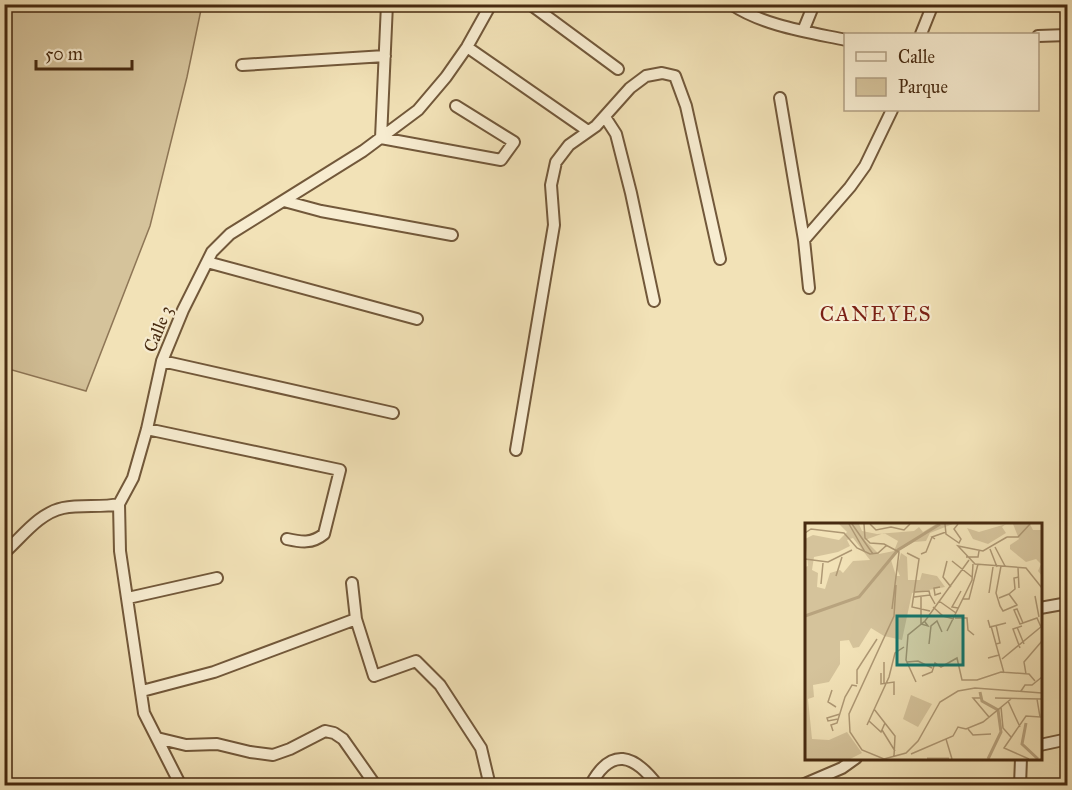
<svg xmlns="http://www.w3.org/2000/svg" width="1072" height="790" font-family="'IM FELL Great Primer',serif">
  <rect width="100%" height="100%" fill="#f2e2b7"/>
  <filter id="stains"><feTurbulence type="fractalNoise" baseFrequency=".00333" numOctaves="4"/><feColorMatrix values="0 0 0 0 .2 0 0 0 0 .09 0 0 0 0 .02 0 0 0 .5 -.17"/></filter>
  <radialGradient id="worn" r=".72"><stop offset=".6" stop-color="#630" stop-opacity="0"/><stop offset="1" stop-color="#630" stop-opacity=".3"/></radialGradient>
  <!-- green -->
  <path fill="#d5c39b" stroke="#8e7656" stroke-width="1.5" d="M4,5H202L187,77L150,226L86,391L5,368Z"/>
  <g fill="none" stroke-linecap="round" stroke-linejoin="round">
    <defs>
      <path id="minor" d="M387,4L381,138L501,160L514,142L456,106
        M530,4L618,69
        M731,4C764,26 808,32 846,40
        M803,31L814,4
        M921,34L933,4
        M1038,36L1068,35
        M467,47L588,131
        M242,65L385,56
        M780,98L804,240L809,288
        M605,117L616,134L631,193L654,301
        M284,201L321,211L452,235
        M804,240L850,187L865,166L892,110
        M207,262L417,319
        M162,361L393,413
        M147,429L340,470L324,534C312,544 301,542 287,539
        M516,450L554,225L551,185L556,162L569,145L596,126L630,88L646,76L662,73L675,76L686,106L720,259
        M4,553C22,537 39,513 63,508C82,504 101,508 119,504
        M352,583L356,619L374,676L416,661L440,685L481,748L490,786
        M128,598L217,578
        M1040,608L1068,603
        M142,691L214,672L356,619
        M157,738L186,745L217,744L250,752L273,755L290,749L325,731L334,733L343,739L376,786
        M1040,745L1068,739
        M181,786L144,713L120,551L119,504L133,478L147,429L162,361L183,310L212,252L230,234L363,151L418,110L446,77L467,47L491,4
        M590,786C611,746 634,754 658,786
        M800,786L842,768L856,758
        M1020,786L1021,758"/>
    </defs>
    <!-- minor casing -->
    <use href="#minor" stroke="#72583a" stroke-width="14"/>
    <!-- minor -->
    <use href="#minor" stroke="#f7ecd0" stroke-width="10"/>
  </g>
  <g text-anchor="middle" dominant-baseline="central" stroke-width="4.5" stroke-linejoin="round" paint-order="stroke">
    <!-- street labels -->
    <g font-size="18" fill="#472a10" stroke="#f7ecd0">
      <text transform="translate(158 329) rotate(-68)">Calle 3</text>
    </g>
    <!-- quarter labels -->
    <g font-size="21" letter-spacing="1.5" fill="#7a1f14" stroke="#f7ecd0">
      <text x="876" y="314">CANEYES</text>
    </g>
  </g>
  <!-- overview -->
  <g transform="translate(805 523)">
    <rect width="237" height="237" fill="#f2e2b7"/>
    <path d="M34,1H54L57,8L72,11L109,8L114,4L118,9L131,1H148L125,10L121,18L109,19L93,28L86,37L91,53H95L92,46L96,30L102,34L103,57H115L117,50L132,53L140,64L107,70L97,117L79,113L66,105L54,124L48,125L44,117L35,118V141L24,159L8,162L9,174L3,176L7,216L24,217L42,209L57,230L45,236H0V44L3,43L0,16L8,12L34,17L42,9ZM79,10L93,18L89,28L74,31L60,17ZM48,15L65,37L48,38L38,50L35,47L25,50L20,66L12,64L13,50L7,47L9,34L33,29L45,23L42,17ZM201,1L197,4L201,10L183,21L168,16L162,5L174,9ZM208,1H225L228,7H237V53L233,48L236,41L231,36L221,39L205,26V22L214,16ZM106,172L127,181L113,204L98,196Z" fill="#d5c39b" fill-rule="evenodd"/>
    <path fill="none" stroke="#b8a37e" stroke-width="3" d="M0,93L54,74L93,27L135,1M175,169L177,178L193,187L196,209L183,236M221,200L217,221L233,236M122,236H144"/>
    <path fill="none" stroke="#ae9874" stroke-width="1.5" d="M44,1L60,29M47,1L68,31M59,1L60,15L65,20L79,21L94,29L87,86M65,1L71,7L86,4L99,7L105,1M140,1L141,11L154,20L156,16L149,6L153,1M0,10L6,6L39,10L52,25L65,31L73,30L82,22M202,14L178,28L153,23L170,41L221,45L237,65M202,14H213L225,1M130,16L127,14L141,9M190,24L200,43M185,26L192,44M102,30L114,36L107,84L125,88M116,31L121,29L127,14M161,34H173L174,28M0,36L23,39L47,27M142,38L138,54L146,64M147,38L167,54M213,45L214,65M31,53L37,34M16,61L18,40M91,62L89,93L44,191L45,209L57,227L79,236L101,230L113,218L135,179L153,168L170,165L237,170M135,64L129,65L130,72L136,70M110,69L124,68L125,72M184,70L188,44M204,71L210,66L209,55L214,54M116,73V101L123,103L120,99M230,73L234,94M109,74L125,72L130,81M194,75L204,71L212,82L198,88L195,83L191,70L196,43M158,76H164L173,41M134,78L151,90M128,84L138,93L149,96M153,85L147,84L156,68M150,95H162L163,107L169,112M183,97L185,104L201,100M218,100L212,86L209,87L215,101L232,95L236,104M191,102L195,120L191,121M186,103L194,132M212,104L219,121M142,108L167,57L168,41M124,121L126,103L132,98L137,109M215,125L208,106L217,103M183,135L194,132L199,150M197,136L237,103M79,139V161M102,139L113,138L127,145M76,150V161L89,159V172M221,151L219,139L237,118M117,153L127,149L130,140L136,144L152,135L157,157H172L196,149L224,151L230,158M111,159L101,137L103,112L120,98L164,37M52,161V147L72,116M27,167L23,179L31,184M216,168L220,162H227L237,154M175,175H168L184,194M190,175L237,176M203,178L215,204M196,184L198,205L206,214M69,186L90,213L89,233M33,196L23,198L22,195L35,191M64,198L76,209L80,200M62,202L84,154L90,130L99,124M163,206L168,212L186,211M77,207L90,228M28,208L26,202L32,200L40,174L47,162L52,163M141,216L147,236M106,231L148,213L153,204L161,206L178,199L206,176M224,236L199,225L221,193L235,194L232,176"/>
    <path fill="#0f766e" fill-opacity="0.15" stroke="#0f766e" stroke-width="3" d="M92,93H158V142H92Z"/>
    <rect width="237" height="237" fill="none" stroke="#472a10" stroke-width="3"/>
  </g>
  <!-- margin -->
  <rect width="1072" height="790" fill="none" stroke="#f2e2b7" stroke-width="24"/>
  <rect x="6" y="6" width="1060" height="778" fill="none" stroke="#472a10" stroke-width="3"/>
  <rect x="12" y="12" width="1048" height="766" fill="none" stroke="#472a10" stroke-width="1.5"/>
  <!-- legend -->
  <rect x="844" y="33" width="195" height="78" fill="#f7ecd0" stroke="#b19e83" stroke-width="1.5"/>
  <rect x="856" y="52" width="30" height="9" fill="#f7ecd0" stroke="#b19e83" stroke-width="1.5"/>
  <text x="898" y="63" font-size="18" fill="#472a10">Calle</text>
  <rect x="856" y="78" width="30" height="18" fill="#d5c39b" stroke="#b19e83" stroke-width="1.5"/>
  <text x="898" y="93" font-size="18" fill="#472a10">Parque</text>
  <!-- scale -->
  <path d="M36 60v9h96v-9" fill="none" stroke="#472a10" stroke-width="3"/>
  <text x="45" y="60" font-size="18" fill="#472a10" stroke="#f7ecd0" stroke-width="4.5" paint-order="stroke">50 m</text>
  <rect width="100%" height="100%" filter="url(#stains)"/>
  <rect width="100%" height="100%" fill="url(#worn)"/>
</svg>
